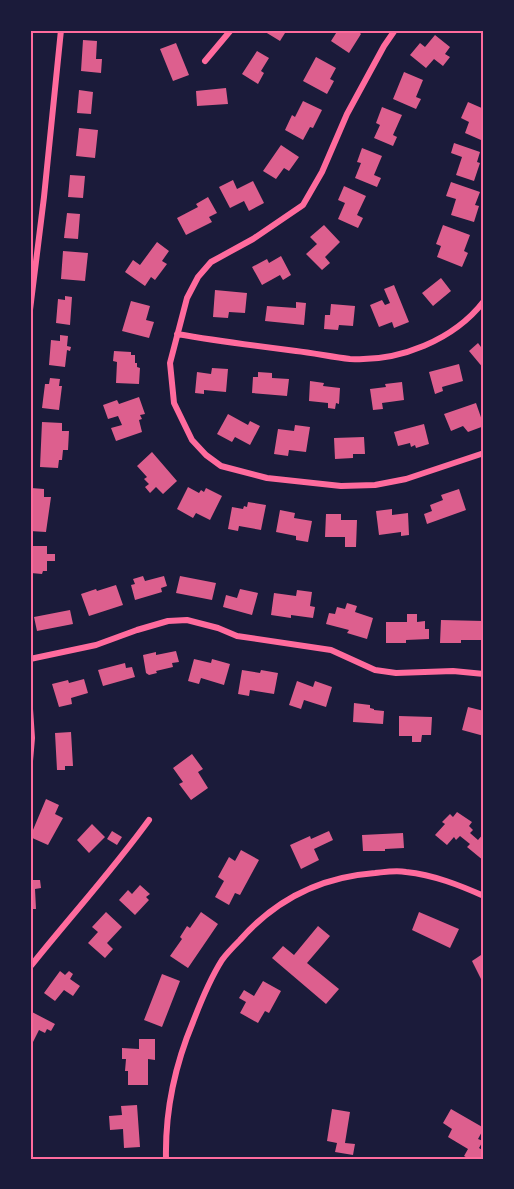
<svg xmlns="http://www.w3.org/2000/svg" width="514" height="1189" font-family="'Source Serif 4',serif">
  <rect width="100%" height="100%" fill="#1b1b3a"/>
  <!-- building -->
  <path fill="#dd5f8e" d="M30,30H33L32,45H30Z
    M262,30H280L285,33L280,41Z
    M338,30H357L361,34L349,53L331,41Z
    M435,35L450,47L445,54L450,57L443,66L434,59L426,68L410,55L420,43L425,47Z
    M83,40L97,41L96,59H102L101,73L81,71Z
    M176,43L189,75L173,81L160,49Z
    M257,51L269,58L261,71L264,73L258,84L242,74Z
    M316,57L336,68L330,79L334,81L327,94L303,81Z
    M404,72L423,80L416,97L421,99L416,109L393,99Z
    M226,88L228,104L197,106L196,91Z
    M79,90L93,92L91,114L77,113Z
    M303,101L322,110L313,128L310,127L303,140L285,130L292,115L295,117Z
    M468,102L484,109V133L481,140L465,133L469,122L461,118Z
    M382,107L402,115L393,135L397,137L393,146L374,138L380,125L376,123Z
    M79,128L98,130L95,158L76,156Z
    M454,143L480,152L477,162L480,163L474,181L456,175L462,157L451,153Z
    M281,145L299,157L289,171L284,168L276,179L263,171Z
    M362,148L382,156L374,175L381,178L377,187L355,178L361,163L357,162Z
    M70,175L85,176L83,198L68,197Z
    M233,180L237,189L253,181L264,203L249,211L244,201L230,208L219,187Z
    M451,182L480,192L475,205L479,206L474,222L451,215L456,199L446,196Z
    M344,186L366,196L357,215L363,218L358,228L338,219L345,203L338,200Z
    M208,197L217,213L209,217L212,222L186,235L177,218L198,207L196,204Z
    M67,213L80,214L78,239L64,238Z
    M324,225L340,242L325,257L330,263L322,270L306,254L317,244L310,237Z
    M443,225L470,235L464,251L468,253L462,267L437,257L441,246L436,244Z
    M157,242L169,251L162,261L167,264L155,280L151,277L145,286L125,272L133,260L140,265Z
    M63,251L88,253L85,281L61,279Z
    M281,256L291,275L283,280L280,275L262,285L252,267L267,259L269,263Z
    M441,278L451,291L433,306L422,293Z
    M394,285L409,322L394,328L392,322L379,327L370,305L382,300L385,305L390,303L384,289Z
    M215,290L247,293L245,313L229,312L228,318L213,317Z
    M65,296L72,297L70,325L56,323L58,299L65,300Z
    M131,301L150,306L146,320L154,322L149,338L122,331Z
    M296,302L306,303L304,325L265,321L267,306L296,308Z
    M331,304L355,306L353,326L339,325L338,330L324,329L325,315H330Z
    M60,335L68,336L67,346L71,347L70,351L67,350L65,367L49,365L51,340L60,341Z
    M478,343L481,347L484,345V369L469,351Z
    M114,351L131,352V355H135V363H137V367L140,368L139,384L116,383L117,362L113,361Z
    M459,364L463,381L442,387L443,391L435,394L429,372Z
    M212,368L228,369L226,392L204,390V394L195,393L197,372L211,374Z
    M258,372L272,373V378L289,379L287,396L252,393L253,377H258Z
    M50,378L60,379L59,386H62L59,410L42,408L45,384H49Z
    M310,381L324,383L323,386L340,388L339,404L336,403L335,409L328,408V403L309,401Z
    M402,382L404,400L382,403L383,409L373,410L370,389L386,387L385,384Z
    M139,397L145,414L140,415L142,419L139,420L142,432L116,441L111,428L122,425L118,416L108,419L103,405L117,400L119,404Z
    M476,403L484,426L468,432L463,426L451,431L444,414Z
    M228,414L248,425L250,421L260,426L250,445L235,437L232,442L217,434Z
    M42,422L62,423V431H69L68,450H63L62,460H59L58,468L40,467Z
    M424,424L429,444L416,448L415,445L411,447L410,443L398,446L394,432Z
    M295,425L310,427L306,452L289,450L288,456L274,454L278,429L294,431Z
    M364,437L365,454H353V458L335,459L334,438Z
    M152,452L177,481L163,494L156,487L150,493L145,487L149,484L144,479L147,477L137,466Z
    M188,487L199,493L201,490L204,492L206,488L222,496L210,520L196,513L193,518L177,509Z
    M31,488L44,489V497H51L46,532L30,531Z
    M459,489L466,510L427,524L424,514L432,511L430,505L443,500L441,495Z
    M248,502L266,505L261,530L239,526L238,531L228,529L232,507L243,509L244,506L247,507Z
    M392,509V515L408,513L409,535L401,536V532L379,535L376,511Z
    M280,510L295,513L294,518L312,521L308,542L296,540V536L276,532Z
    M326,514H341V520H357L356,547H345V537H325Z
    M33,546H47V554H55V561H47V571H43L42,574L31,573Z
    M143,576L145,581L164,576L167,586L161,588L162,592L135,600L131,585L135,584L133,579Z
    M180,576L216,583L212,600L176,593Z
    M116,585L123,605L89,616L81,594L96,589L97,591Z
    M240,589L258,593L252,615L223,607L226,595L237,598Z
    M297,590L312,592L310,606L315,607L313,618L291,615V618L271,615L274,593L296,596Z
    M347,603L357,606L355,612L373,618L367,639L347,633L349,630L326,624L329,613L335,614L337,607L345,609Z
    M70,610L73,624L37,631L34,617Z
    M407,614H417V622L425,621V629H429V639L406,640V643H386V622H407Z
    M441,620L484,621L483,640H461V643H440Z
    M176,651L179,662L172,663L173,667L156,671L157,673L149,675L146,673L143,655L156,652V655Z
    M194,659L211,663L212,659L230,664L224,685L201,678L199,684L188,681Z
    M125,663L126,668L132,667L135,677L103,686L98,670Z
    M242,670L260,673L261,670L278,673L274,694L250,690L249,696L238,694Z
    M84,679L88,693L71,698L72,704L59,707L52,684L68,680L69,683Z
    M297,681L313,687L315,681L332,687L326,707L304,700L301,709L289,705Z
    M354,703L370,705V708L374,709V710L384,711L383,724L353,722Z
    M468,707L484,711V736L462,730Z
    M399,716L432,717L431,735H422L421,742H412V736H399Z
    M71,732L73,766H65V770H57L55,733Z
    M192,754L203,769L198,772L208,788L191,800L179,784L183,782L173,768Z
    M46,799L59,805L55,814L63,818L48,845L30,837Z
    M457,812L472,822L469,826L473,830L470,833L478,840L484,833V861L467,847L470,844L460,836L456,840L454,837L447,845L435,835L445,824L442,822L450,814L453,817Z
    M92,824L105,837L89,853L77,840Z
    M112,831L122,837L117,845L107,839Z
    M329,831L333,840L314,849L319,860L301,869L290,845L310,836L311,839Z
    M403,833L404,848L385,849V851H363L362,835Z
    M241,850L259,860L240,895L235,893L229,905L215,897L224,881L218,877L229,857L235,861Z
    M30,880H40L41,888L35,889L36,909H30Z
    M140,885L150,894L146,897L149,900L135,915L119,900L128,890L132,894Z
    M106,912L122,927L107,943L113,949L105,958L88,943L98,932L92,927Z
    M201,912L218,924L188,968L170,956L182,939L180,937L187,926L190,928Z
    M419,912L459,929L450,948L412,930Z
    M318,926L330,936L307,963L339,989L326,1004L272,958L283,946L294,955Z
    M484,953V977L481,979L472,961Z
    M60,971L65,975L69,971L73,974L70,979L80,986L73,996L64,990L55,1001L44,993Z
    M162,974L180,981L162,1027L144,1020Z
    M263,981L281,991L269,1013L265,1011L258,1023L240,1013L246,1002L239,998L244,990L254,996Z
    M32,1012L55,1024L51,1031L47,1029L45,1033L39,1030L30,1048V1016Z
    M139,1039H155V1060L148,1059V1085H128V1071H125L126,1059H122V1048L139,1049Z
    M137,1105L140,1147L124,1148L123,1129L110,1130L109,1116L122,1115L121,1106Z
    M332,1109L350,1112L345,1143L355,1144L353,1155L335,1152L337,1143L327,1141Z
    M451,1109L484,1128L478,1139L483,1141L479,1148L484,1151L482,1159H469L464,1156L468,1149L448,1137L452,1129L443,1123Z"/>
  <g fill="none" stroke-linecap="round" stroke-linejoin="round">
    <!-- minor -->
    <path stroke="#ff6b9d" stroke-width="6" d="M395,30L384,46L347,114L322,172L303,205L253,239L211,262L198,277L187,298L170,363L174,403L192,440L206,455L221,466L267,478L341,486L375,485L406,479L484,453
      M205,61L231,30
      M30,310L44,197L61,30
      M177,334C217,341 256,346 296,351C314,353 332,357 350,359C399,362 454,340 484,301
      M30,659L96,645L137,630L168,621L187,620L218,628L237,636L331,650L375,670L396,673L453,671L484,674
      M30,709L32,738L30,761
      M30,967C69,918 112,871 149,820
      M166,1159C165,1112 175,1065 193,1022C201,1001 210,979 222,960C227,953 234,946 240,940C276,899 321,877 375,873C385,872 396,870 406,872C434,875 459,885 484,896"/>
  </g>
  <!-- border -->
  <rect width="514" height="1189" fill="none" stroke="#1b1b3a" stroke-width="63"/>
  <rect x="32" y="32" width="450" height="1126" fill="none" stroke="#ff6b9d" stroke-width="2"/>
</svg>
